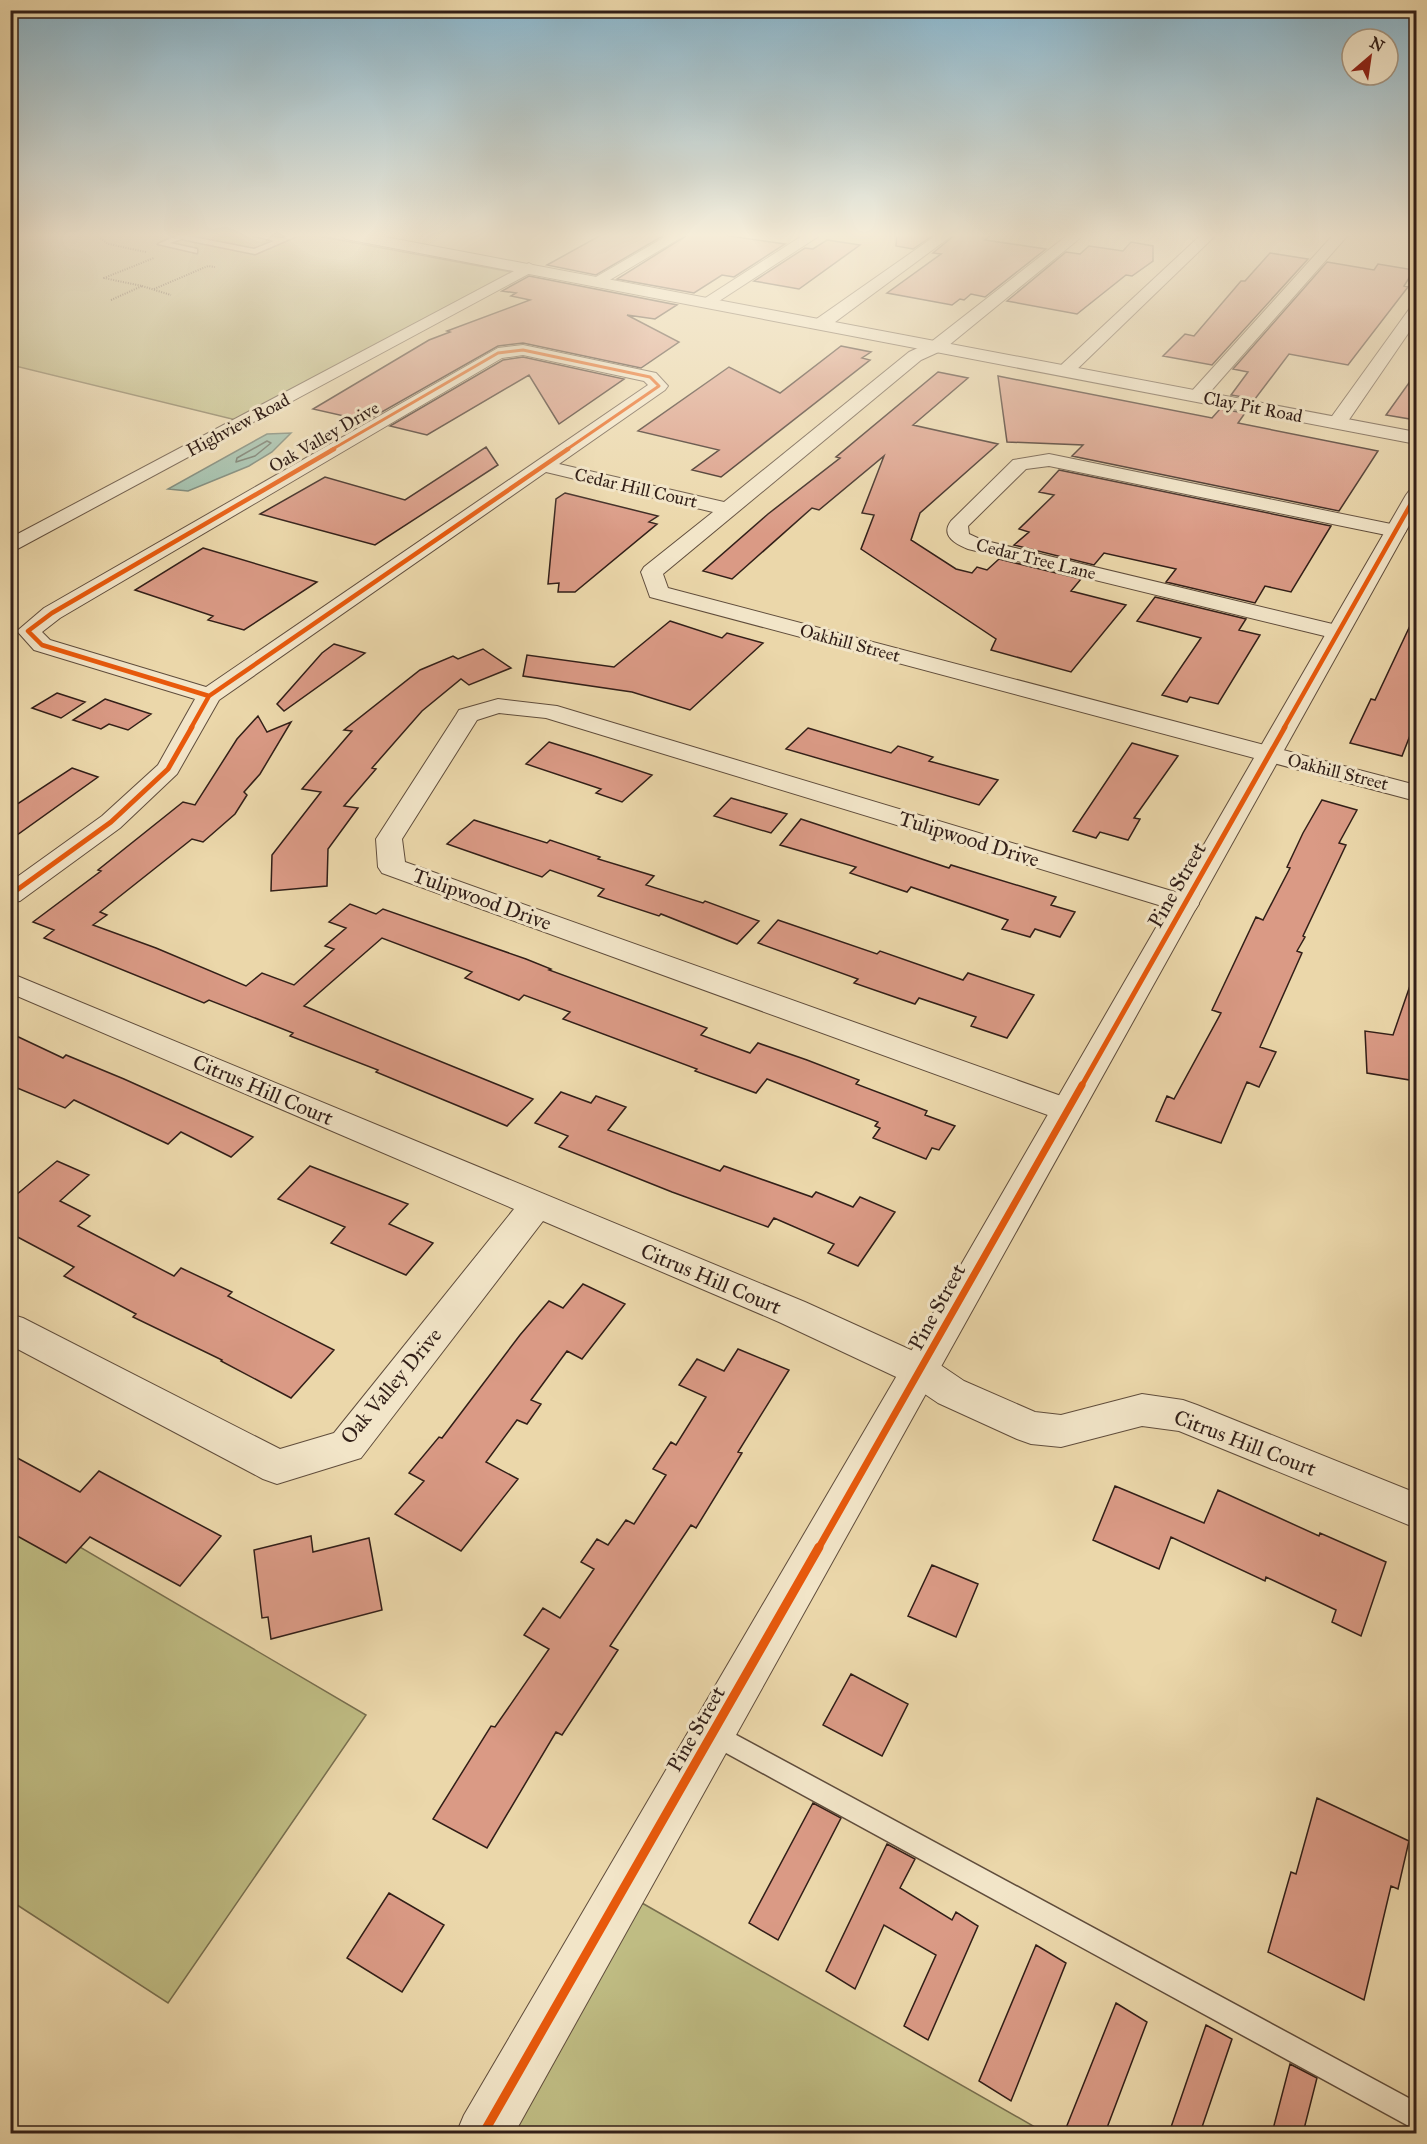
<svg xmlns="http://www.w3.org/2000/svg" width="1427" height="2144" font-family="'IM FELL Great Primer',serif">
  <rect width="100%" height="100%" fill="#ebd7aa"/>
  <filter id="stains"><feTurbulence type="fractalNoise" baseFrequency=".00333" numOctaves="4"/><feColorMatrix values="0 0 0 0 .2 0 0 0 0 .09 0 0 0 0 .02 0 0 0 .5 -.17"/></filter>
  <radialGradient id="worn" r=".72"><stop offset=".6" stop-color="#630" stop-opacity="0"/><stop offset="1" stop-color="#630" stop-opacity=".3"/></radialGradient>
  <!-- green -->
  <path fill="#bfbc83" stroke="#786e4e" stroke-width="1.5" d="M11,234H308L511,272L236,420L11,365Z
    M10,1506L366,1715L168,2003L11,1901Z
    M642,1903L1042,2131L1041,2134H512Z"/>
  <!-- water -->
  <path fill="#98baa7" stroke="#6f7c6e" stroke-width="1.5" d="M291,433L272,452L249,466L188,491L168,489L267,434Z"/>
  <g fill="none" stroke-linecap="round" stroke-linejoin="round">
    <!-- shore -->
    <path stroke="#656c60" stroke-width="1.5" d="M267,441L271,443L255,456L236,462L237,458Z"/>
  </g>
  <!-- building -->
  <path fill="#da9a85" stroke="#321f18" stroke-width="1.5" d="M603,234H666L596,275L547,265Z
    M689,234H716L785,244L734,277L722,275L694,293L617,279Z
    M897,234H935L913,249L896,246Z
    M956,234H993L985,240L1046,249L985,297L971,294L964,300L960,299L952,305L887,293L941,254L933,253Z
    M827,240L860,245L799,289L754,281L805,248L813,249Z
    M1131,242L1153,246V261L1132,276L1126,275L1077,314L1007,301L1066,252L1080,254L1089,246L1123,251Z
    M1270,253L1308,259L1212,365L1163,356L1185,334L1194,336L1241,281H1245Z
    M1327,262L1374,270L1378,264L1414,270L1404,286L1408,287L1348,365L1289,354L1255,399L1231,395L1248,372L1233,369Z
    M529,276L677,305L655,319L627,315L679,342L641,368L523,343L498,346L366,421L313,409L429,340L450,332L447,331L530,300L511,296L516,293L502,291Z
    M841,346L871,352L862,358L870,360L721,477L692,470L719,450L638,431L729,367L780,393Z
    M523,357L624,379L559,424L529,375L427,435L390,426L503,360Z
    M938,372L968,378L913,425L998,444L920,513L911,540L956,569L972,573L977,567L987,570L999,559L1081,579L1071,591L1126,605L1071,672L991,650L996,639L861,549L874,515L862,513L884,456L819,510L812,508L732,579L703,571L768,514L840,458L836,457Z
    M1416,373V420L1386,415Z
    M998,376L1212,418L1220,409L1245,413L1238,423L1378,451L1339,511L1072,456L1083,445L1007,442Z
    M486,447L498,465L375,545L260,514L325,477L405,500Z
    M1059,470L1331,526L1291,592L1265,586L1255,603L1166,582L1176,569L1104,553L1094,565L1014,545L1029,532L1019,529L1054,495L1039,492Z
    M565,493L658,516L649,522L657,524L575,592H558L559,583L548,584L556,499Z
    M203,548L317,582L244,630L208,620L213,616L135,590Z
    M1155,597L1246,619L1239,630L1260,635L1218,704L1190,697L1187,702L1162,695L1201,638L1137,621Z
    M1416,613V720L1402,756L1350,743L1371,699L1375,700Z
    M670,621L722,638L727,633L763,643L690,710L632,692L523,676L527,655L614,667Z
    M334,644L365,653L284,711L277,704L322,653Z
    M483,649L511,668L469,685L461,679L422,711L372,768L376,769L344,806L358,808L328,849L327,886L271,891L272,855L321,792L302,789L352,731L344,730L420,670L453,656L458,659Z
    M57,693L85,702L61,718L32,708Z
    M105,699L151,714L128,730L109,724L101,729L73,720Z
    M258,716L267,732L291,722L260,774L244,792L247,795L235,814L203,842L192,839L100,912L107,915L93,925L156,948L246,986L262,973L294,985L334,949L325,946L346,928L329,922L350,904L376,914L383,909L526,959L551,969L549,970L707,1028L701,1035L750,1053L758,1043L807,1060L859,1080L856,1084L909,1104L927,1111L925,1115L955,1126L939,1150L932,1148L926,1159L873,1138L880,1128L875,1126L878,1122L767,1079L756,1093L695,1071L697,1069L563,1019L570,1012L524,995L519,1000L465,978L472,972L382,938L304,1006L533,1099L507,1126L376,1072L378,1070L290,1036L293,1033L209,1000L204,1003L44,938L54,930L33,922L101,871L98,870L183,802L195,805L237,739Z
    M808,728L891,753L898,746L933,757L929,761L998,780L979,805L786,749Z
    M549,742L594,756L652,775L622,802L596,793L601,789L526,764Z
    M1132,743L1178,756L1134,818L1140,819L1128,840L1100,832L1096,838L1073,831Z
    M72,768L98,777L10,840V803L16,805Z
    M731,798L787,814L771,833L714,816Z
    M1322,800L1357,810L1339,843L1346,845L1303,936L1305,937L1297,951L1302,953L1260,1047L1276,1052L1259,1087L1247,1082L1221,1143L1156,1121L1167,1096L1174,1099L1221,1013L1212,1010L1256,917L1263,920L1290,868L1287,867L1303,833Z
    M801,819L949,868L951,865L1056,897L1051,905L1075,912L1060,937L1035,929L1030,937L1002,929L1008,920L911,887L907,892L850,873L856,867L780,845Z
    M474,820L547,843L550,840L600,857L598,859L654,876L646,885L703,903L705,901L759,921L737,944L661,914L659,916L598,896L604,889L550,870L542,877L447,844Z
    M778,920L877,954L880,951L963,980L968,973L1034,995L1007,1038L971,1026L976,1017L919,998L915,1004L854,983L858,979L758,943Z
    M1413,977L1416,978V1081L1367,1073L1365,1031L1393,1035Z
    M10,1033L63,1058L66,1055L124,1079L253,1137L231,1157L181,1132L168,1144L74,1100L65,1108L10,1085Z
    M561,1092L591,1103L596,1096L626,1107L608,1130L720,1171L724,1166L812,1197L816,1192L853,1207L860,1197L895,1212L858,1266L828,1253L834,1244L774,1218L768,1227L672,1192L559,1147L568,1136L535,1123Z
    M57,1161L89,1175L60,1201L90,1216L78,1226L174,1276L181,1268L232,1292L228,1296L334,1350L291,1398L221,1361L222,1360L133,1317L136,1314L64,1276L74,1267L10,1233V1200Z
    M310,1166L408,1204L389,1224L433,1243L406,1275L331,1243L345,1227L278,1199Z
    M583,1284L625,1304L582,1359L567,1351L531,1400L541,1404L527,1424L517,1420L486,1462L518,1479L461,1551L395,1514L424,1481L409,1473L439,1437L442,1438L520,1335L549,1301L563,1308Z
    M738,1349L789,1370L738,1452L742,1453L696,1528L691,1525L610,1646L618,1650L562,1735L556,1732L487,1848L433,1819L491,1726L495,1727L549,1649L524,1635L543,1608L560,1618L594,1569L581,1562L597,1539L608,1545L626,1520L634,1524L666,1475L653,1469L671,1442L676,1445L706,1397L679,1385L697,1359L724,1371Z
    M10,1454L80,1492L99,1471L221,1536L180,1586L90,1537L66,1563L10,1532Z
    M1115,1486L1204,1523L1218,1490L1319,1536L1320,1533L1386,1562L1361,1636L1332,1622L1336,1610L1266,1577L1265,1581L1171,1537L1159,1569L1093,1540Z
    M311,1536L313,1552L369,1538L382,1610L271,1639L268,1617L262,1618L254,1550Z
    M932,1565L978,1584L956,1637L908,1616Z
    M851,1674L908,1704L882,1756L823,1725Z
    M1317,1798L1409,1841L1398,1889L1391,1886L1364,2000L1268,1952L1291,1872L1296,1874Z
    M813,1803L841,1818L778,1940L749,1923Z
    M887,1844L915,1859L900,1888L952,1920L956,1912L978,1926L928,2040L904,2026L936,1955L884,1925L855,1989L826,1971Z
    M389,1893L444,1925L402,1992L347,1958Z
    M1036,1945L1066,1963L1011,2101L979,2081Z
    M1116,2003L1147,2022L1105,2133H1064Z
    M1206,2025L1232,2039L1200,2133H1169Z
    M1290,2064L1317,2078L1303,2133H1272Z"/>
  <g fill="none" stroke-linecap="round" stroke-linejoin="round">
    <defs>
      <path id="service" d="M181,234H191L188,236L254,249L274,241L247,234L282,238L291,234H301L255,254L181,239L170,243L197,249V253L158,244Z
        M714,1723L1416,2102V2130L706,1742L702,1734L706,1726Z"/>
      <path id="minor" d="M670,234H687L603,284H591L589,281Z
        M805,234H822L713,305H701L699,302Z
        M938,234H954L827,328H815L813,324L815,320Z
        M1069,234H1085L943,350L921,360L663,574L668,588L1416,785V801L650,597L641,572L644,567L713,512L546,472L219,700L177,774L120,828L20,901L10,903V882L102,816L158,765L195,699L34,650L17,631L44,608L498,348L523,345L656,373L668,386L665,390L559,464L724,502L909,352L931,342ZM523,355L644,381L648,385L206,687L50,640L42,632L60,618L502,358Z
        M1202,234H1217L1071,375H1059L1056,371L1059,367Z
        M1334,234H1349L1203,400H1191L1188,396L1191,392Z
        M529,263L537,268L534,271L10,553V538Z
        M1416,306V322L1344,427H1330L1328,423L1330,419L1410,308Z
        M1049,454L1396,525L1403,527L1406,531L1403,535L1396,537L1049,466L1026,469L968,526L969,534L982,540L1345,627L1348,632L1345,637L1337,639L968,549C956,544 940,536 951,521L1013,460Z
        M498,699L557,706L1195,898L1199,904L1195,910L1185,913L1175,910L546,718L499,713L477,720L402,839L405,862L1078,1102L1083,1110L1078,1118L1067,1121L1056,1118L382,873L378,867L376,839L456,715L459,710Z
        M10,973L805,1302L933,1360L964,1381L1035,1412L1061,1415L1142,1394L1183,1400L1197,1405L1416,1493V1528L1179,1431L1142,1426L1061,1447L1031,1444L1017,1439L938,1403L907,1382L779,1322L543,1221L361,1458L277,1484L263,1479L10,1345V1314L23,1318L280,1449L334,1433L514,1209L10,993Z"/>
      <path id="tertiary" d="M338,234H369L1416,432V444L346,239Z
        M1416,489V513L514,2134H456L464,2115L906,1360L1406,495L1409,491Z"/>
    </defs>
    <!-- service casing -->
    <use href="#service" stroke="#604d3c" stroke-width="3"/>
    <!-- minor casing -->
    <use href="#minor" stroke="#604d3c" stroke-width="2"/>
    <!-- tertiary casing -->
    <use href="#tertiary" stroke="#604d3c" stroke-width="2"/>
    <!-- path -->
    <path stroke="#321f18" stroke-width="2" stroke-dasharray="1 1.5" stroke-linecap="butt" d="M94,234L108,244L146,252
      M69,236L98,234
      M142,286L171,295
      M154,289L208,266L215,267
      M111,300L142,286L104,278L154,258"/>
    <!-- service -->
    <use href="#service" fill="#f2e5c8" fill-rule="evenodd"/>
    <!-- minor -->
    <use href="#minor" fill="#f2e5c8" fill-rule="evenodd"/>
    <!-- tertiary -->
    <use href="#tertiary" fill="#f2e5c8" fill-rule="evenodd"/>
    <defs>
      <path id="cycleway-far4" d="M331,450L498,353L523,350L650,377L659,386L566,450"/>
      <path id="cycleway-far3" d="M209,696L42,645L28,631L52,613L334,449
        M209,696L568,449
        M191,728L209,696
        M1284,728L1416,495"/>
      <path id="cycleway-far2" d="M10,895L111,822L168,769L192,727
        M1081,1087L1285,727"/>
      <path id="cycleway-far1" d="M818,1549L1082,1085"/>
      <path id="cycleway" d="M483,2134L819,1547"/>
    </defs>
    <!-- cycleway-far4 casing -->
    <use href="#cycleway-far4" stroke="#f2e5c8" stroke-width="5"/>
    <!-- cycleway-far3 casing -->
    <use href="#cycleway-far3" stroke="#f2e5c8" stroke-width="7"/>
    <!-- cycleway-far2 casing -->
    <use href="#cycleway-far2" stroke="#f2e5c8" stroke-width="8"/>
    <!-- cycleway-far1 casing -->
    <use href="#cycleway-far1" stroke="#f2e5c8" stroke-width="10"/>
    <!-- cycleway casing -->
    <use href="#cycleway" stroke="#f2e5c8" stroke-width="13"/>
    <!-- cycleway-far4 -->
    <use href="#cycleway-far4" stroke="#e8590c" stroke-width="3"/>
    <!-- cycleway-far3 -->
    <use href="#cycleway-far3" stroke="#e8590c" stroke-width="4.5"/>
    <!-- cycleway-far2 -->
    <use href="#cycleway-far2" stroke="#e8590c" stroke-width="5"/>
    <!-- cycleway-far1 -->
    <use href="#cycleway-far1" stroke="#e8590c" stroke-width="7"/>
    <!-- cycleway -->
    <use href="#cycleway" stroke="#e8590c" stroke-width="9"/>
  </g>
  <!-- sky -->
  <linearGradient id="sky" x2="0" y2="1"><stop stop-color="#88b6ce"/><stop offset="0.44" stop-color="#f6edd9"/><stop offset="1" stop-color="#f6edd9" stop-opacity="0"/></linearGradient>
  <rect width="1427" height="534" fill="url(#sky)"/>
  <g text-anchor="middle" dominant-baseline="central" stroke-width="6" stroke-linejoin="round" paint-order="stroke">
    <!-- far-street labels -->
    <g font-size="18" fill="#321f18" stroke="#f2e5c8">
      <text transform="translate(1253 407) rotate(11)">Clay Pit Road</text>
      <text transform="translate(238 425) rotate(-28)">Highview Road</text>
      <text transform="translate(324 437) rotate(-30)">Oak Valley Drive</text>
      <text transform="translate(636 488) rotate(13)">Cedar Hill Court</text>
      <text transform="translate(1036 559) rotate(14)">Cedar Tree Lane</text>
      <text transform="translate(850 643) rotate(15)">Oakhill Street</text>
      <text transform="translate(1338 772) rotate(14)">Oakhill Street</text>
    </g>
    <!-- street labels -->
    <g font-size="21" fill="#321f18" stroke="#f2e5c8">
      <text transform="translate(969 839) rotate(17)">Tulipwood Drive</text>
      <text transform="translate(1177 885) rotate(-60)">Pine Street</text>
      <text transform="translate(482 899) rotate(20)">Tulipwood Drive</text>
      <text transform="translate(263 1090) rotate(23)">Citrus Hill Court</text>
      <text transform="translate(711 1279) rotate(23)">Citrus Hill Court</text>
      <text transform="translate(937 1307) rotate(-61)">Pine Street</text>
      <text transform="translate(391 1386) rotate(-50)">Oak Valley Drive</text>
      <text transform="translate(1245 1443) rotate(21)">Citrus Hill Court</text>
      <text transform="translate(696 1729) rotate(-60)">Pine Street</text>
    </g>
  </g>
  <!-- margin -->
  <rect width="1427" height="2144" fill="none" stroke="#ebd7aa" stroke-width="36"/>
  <rect x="12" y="12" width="1403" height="2120" fill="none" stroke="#321f18" stroke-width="3"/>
  <rect x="18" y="18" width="1391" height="2108" fill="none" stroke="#321f18" stroke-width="1.5"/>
  <!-- north arrow -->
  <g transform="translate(1370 57) rotate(29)"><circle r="28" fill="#f2e5c8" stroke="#a59682" stroke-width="1.5"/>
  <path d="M0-4.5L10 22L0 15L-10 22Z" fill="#8f2418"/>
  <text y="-9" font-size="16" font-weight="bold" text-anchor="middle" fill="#321f18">N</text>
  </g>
  <rect width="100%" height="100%" filter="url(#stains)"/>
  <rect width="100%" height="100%" fill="url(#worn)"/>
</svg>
